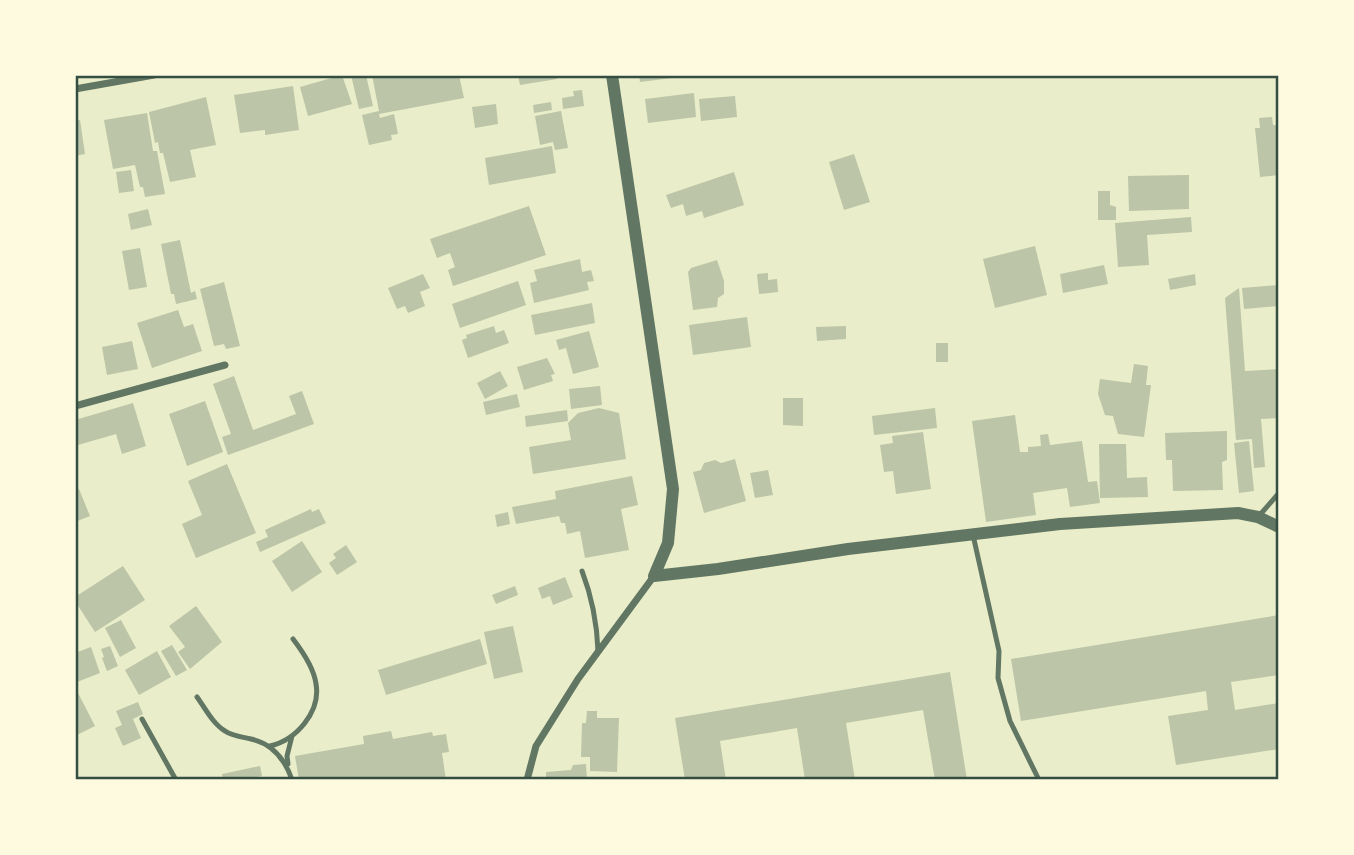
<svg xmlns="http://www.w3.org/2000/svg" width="1354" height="855" font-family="Spectral,serif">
  <rect width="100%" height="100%" fill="#e9edc9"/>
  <!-- building -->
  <path fill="#bcc5a7" d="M342,75L352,104L308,116L300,87Z
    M351,75H366L373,106L359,109Z
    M372,75H459L464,98L379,114L380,118L394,114L398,134L391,135L392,140L369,145L362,115L379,111Z
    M518,75H556L557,79L520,85Z
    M639,75H680V77L640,82Z
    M293,86L299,130L265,135V130L240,133L234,95Z
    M582,90L584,106L563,109L562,98L574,96L573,91Z
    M694,93L696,117L648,123L645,99Z
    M735,96L737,117L701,121L699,99Z
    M206,97L216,145L190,150L196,177L170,182L163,153H160L158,142L155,143L149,112Z
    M551,102L552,110L534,113L533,105Z
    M496,104L498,124L475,128L472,107Z
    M561,111L568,148L555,150L553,142L540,145L535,116Z
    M147,113L153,151H157L165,194L145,197L143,187H140L135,165L113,169L104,120Z
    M1272,117L1273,125H1279V175L1260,177L1255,128H1260L1259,118Z
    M80,120L85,154L75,156V121Z
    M552,146L556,173L489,185L485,158Z
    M854,154L870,202L844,210L829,162Z
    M131,170L134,191L119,193L116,172Z
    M734,172L744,205L704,218L702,211L686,216L683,204L671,208L666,195Z
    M1189,175V209L1129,211L1128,176Z
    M1098,191H1110V205L1116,207V220H1098Z
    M529,206L546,255L453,286L448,270L455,267L450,253L437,258L430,239Z
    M148,209L152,225L131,230L128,214Z
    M1191,217L1192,232L1147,235L1149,265L1118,267L1115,223Z
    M180,240L191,293L195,291L197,299L176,304L174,294H171L161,244Z
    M1035,246L1047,295L995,308L983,259Z
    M140,248L147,287L129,290L122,251Z
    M580,259L582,272L591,270L594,281L587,282L589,290L534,303L530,283L537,281L534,270Z
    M717,260L724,281V294L718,298L717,307L693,310L688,272L691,268Z
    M1104,265L1108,284L1063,293L1060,274Z
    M768,273V280L777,279L778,292L759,294L757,274Z
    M423,274L430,288L420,292L425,306L408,313L405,306L397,309L388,288Z
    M1195,274L1196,285L1170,290L1168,279Z
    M518,281L526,305L460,328L452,304Z
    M224,282L240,346L226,349L224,344L214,346L200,289Z
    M1279,285V306L1244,309L1242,288Z
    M1239,288L1245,371L1279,369V418L1261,419L1265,467L1254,468L1252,439L1236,440L1225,298Z
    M592,303L595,323L535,335L531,315Z
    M178,310L184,327L193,324L202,351L152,368L137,323Z
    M747,317L751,347L693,355L689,325Z
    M494,326L496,333L504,330L509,343L468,358L462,340L467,338L466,335Z
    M846,326V339L817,341L816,327Z
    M589,331L599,367L573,374L566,348L559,350L556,340Z
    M132,341L138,369L107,375L102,347Z
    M936,343H948V362H936Z
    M547,358L555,374L551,375L553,381L524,390L517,367Z
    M1134,364L1148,366L1146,385H1151L1144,437L1118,434L1113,416L1105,415L1098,394L1100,379L1131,383Z
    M500,371L508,386L485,399L477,383Z
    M234,376L253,430L296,414L289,396L302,391L314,424L228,455L222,437L231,434L213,384Z
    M600,386L602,405L571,409L569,389Z
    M517,394L520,407L486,415L483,402Z
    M783,398H803V426L783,425Z
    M205,401L223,452L187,466L169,414Z
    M133,403L146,446L122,454L116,434L78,445L75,420Z
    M599,408L619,413L626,459L533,474L529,447L571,440L568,423L578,413Z
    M935,408L937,428L874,435L872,416Z
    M567,410L568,421L526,427L525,416Z
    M1015,415L1020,452H1028V447L1041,446L1040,435L1048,434L1050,445L1082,441L1088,482L1097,481L1100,503L1070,507L1067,488L1033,493L1036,515L986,522L972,421Z
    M1227,431V460L1222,462L1223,490L1173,491L1172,460H1166L1165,433Z
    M923,432L931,489L896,494L893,471L884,472L880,445L893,443L892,436Z
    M1249,441L1254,491L1239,493L1234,443Z
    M1099,444H1126L1127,478L1147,477L1148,497L1100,498Z
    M735,459L746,501L704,513L693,472L701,470L704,463L715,460L721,463Z
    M227,464L256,533L196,558L182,524L202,515L188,481Z
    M768,470L773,495L755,498L750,473Z
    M632,476L638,505L621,509L629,550L585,558L580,531L567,534L565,523H561L559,516L516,524L512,507L556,499L555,491Z
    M79,489L90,516L75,522V491Z
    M311,509L312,512L319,509L326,523L260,552L256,542L268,537L265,530Z
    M508,512L510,524L497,527L495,515Z
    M302,541L322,572L292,592L272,561Z
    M346,545L357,562L337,575L329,563L336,558L333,554Z
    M123,566L145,600L95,632L75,601V597Z
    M565,577L573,597L553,605L550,596L542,599L538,588Z
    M515,586L518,595L496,604L492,595Z
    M196,606L222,642L190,669L178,652L185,647L169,626Z
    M1279,615V675L1231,682L1235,710L1279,703V749L1176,765L1168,716L1208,710L1206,691L1021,721L1011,659Z
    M121,620L136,648L120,657L105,628Z
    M513,626L523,672L494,679L484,632Z
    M480,639L487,664L386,695L378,670Z
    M172,645L187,670L176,676L161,651Z
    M110,646L118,666L107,671L102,658L104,657L101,649Z
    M91,647L100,673L77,682L75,653Z
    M157,651L171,677L139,695L125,670Z
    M950,672L967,780H935L923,710L846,723L855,780H805L797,728L720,741L726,780H685L675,718Z
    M75,687L95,726L75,736Z
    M138,702L143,714L133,719L141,738L123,746L115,728L122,725L116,711Z
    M587,711H597V718H619L617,772L590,771V757H581L582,723H586Z
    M391,731L393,739L432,732L433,736L446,734L449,752L442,753L446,780H299L295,756L364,744L363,736Z
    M586,764L587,780H546V772L571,770L573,765Z
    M260,766L262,776L243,780H223L222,774Z"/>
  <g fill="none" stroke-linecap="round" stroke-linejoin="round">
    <!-- service -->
    <path stroke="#617663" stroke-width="5" d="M1258,517L1279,493
      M973,535L999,651L998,678L1010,721L1039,780
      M582,571C592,597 597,623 598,651
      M197,697C205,708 213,724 225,731C232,736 243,737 251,739C273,744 285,759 292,780
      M142,719L176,780
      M270,746C296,740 321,712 316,684C314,668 303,652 293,639
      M288,764L287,756L292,736"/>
    <!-- minor -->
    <path stroke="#617663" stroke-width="7" d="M75,89L154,75
      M75,406L225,365
      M527,780L536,746L578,679L654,576"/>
    <!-- tertiary -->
    <path stroke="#617663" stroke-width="12" d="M612,75L673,489L668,543L654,576L718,569L848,549L1060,524L1238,513L1258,517L1279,527"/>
  </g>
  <!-- border -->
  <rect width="1354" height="855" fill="none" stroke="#fefae0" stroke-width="154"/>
  <rect x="77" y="77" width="1200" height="701" fill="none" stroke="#344e41" stroke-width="2.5"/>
</svg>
